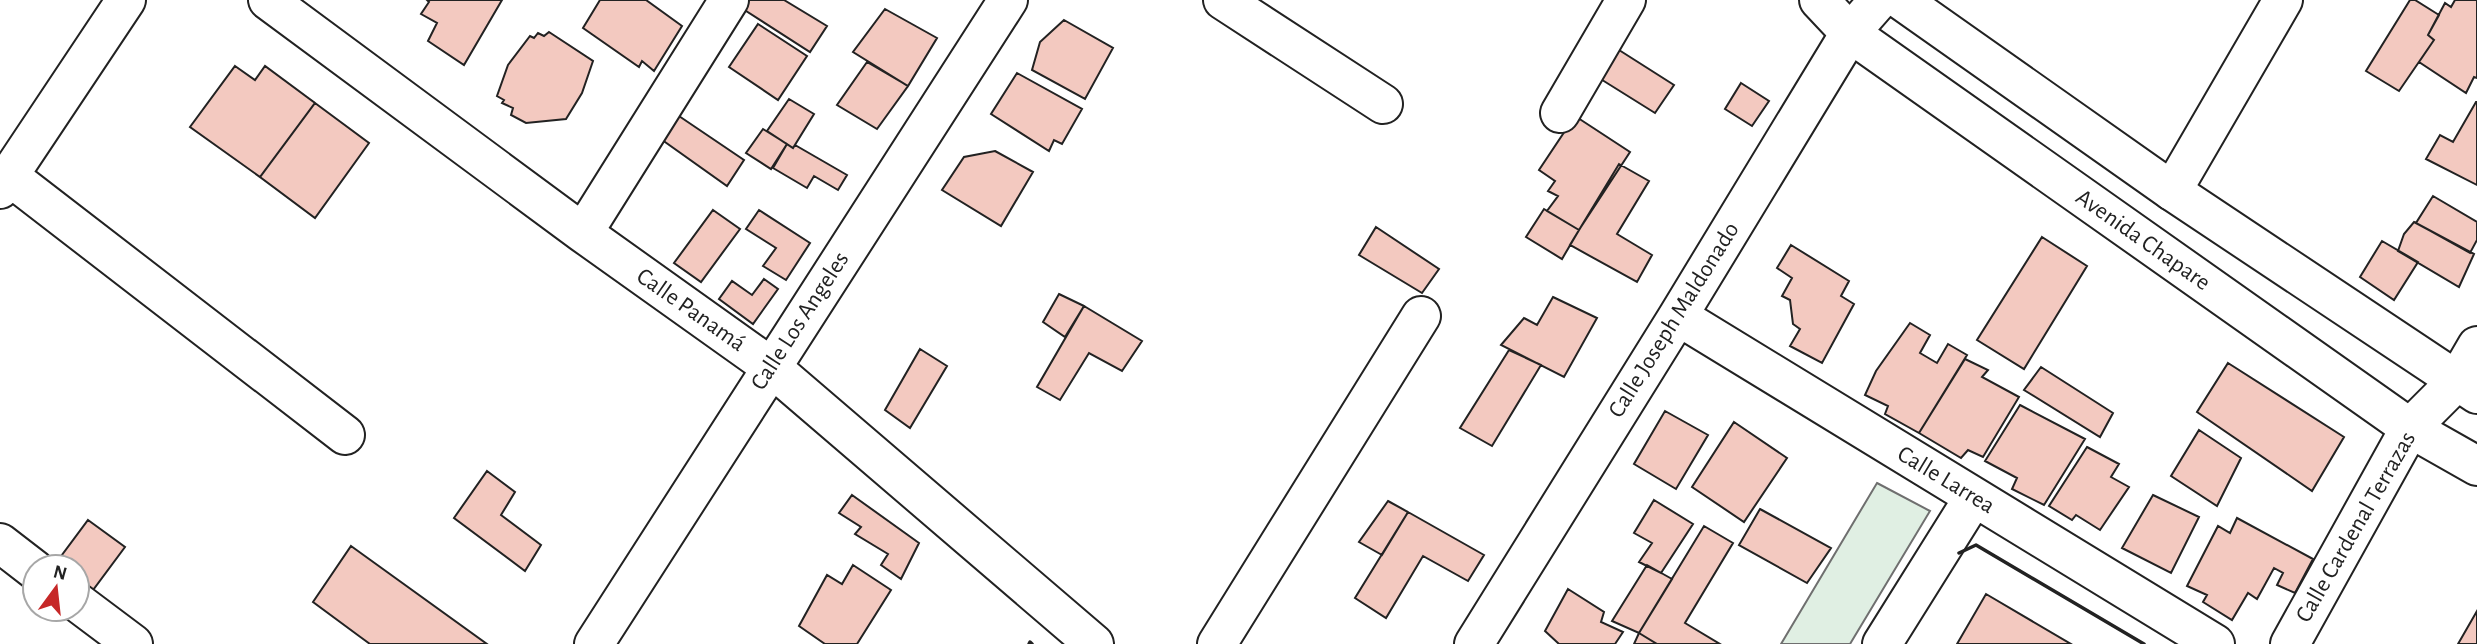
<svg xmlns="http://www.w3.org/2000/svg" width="2477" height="644" font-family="'Alegreya Sans',sans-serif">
  <rect width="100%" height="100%" fill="#fff"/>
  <!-- green -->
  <path fill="#e0efe3" stroke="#6f6f6f" stroke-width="2" d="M1877,483L1930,511L1850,644H1781Z"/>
  <!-- building -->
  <path fill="#f3c9c0" stroke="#222" stroke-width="2" d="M427,0H502L464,65L428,41L437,23L421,14L429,2Z
    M600,0H646L682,26L654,71L642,61L639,67L583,28Z
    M749,0H784L827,26L810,52L743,9Z
    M2410,0H2415L2439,15L2428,35L2434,40L2399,91L2366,71Z
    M2455,0H2477V78L2474,77L2466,93L2419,62L2434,40L2428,35L2445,3L2451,7Z
    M885,9L937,38L908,86L853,52Z
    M1064,20L1113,48L1085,99L1032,70L1040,42Z
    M758,24L807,56L778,100L729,67Z
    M549,32L593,61L582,93L566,119L526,123L511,115L513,108L502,103L504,100L497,96L508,65L530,36L534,38L538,33L544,36Z
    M1608,43L1674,85L1655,113L1591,73Z
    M867,62L908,86L877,129L837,105Z
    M235,66L255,80L265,66L315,103L260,177L190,127Z
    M1017,73L1082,109L1062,144L1054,140L1049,151L991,114Z
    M1741,83L1769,101L1752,126L1725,109Z
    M789,99L814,114L793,148L767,131Z
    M2476,102H2477V185L2426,159L2440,135L2453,142Z
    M315,103L369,143L315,218L260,177Z
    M673,112L744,160L727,186L658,137Z
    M1575,116L1630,152L1579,230L1547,211L1558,196L1548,191L1555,181L1539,170Z
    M763,129L787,144L771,169L746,153Z
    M787,144L793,148L795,145L847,175L838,190L814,176L807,188L773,168Z
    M995,151L1033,172L1001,226L942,190L964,157Z
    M1619,164L1649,181L1617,234L1652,255L1637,282L1570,245Z
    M2433,196L2477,222V240L2470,253L2416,223Z
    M1544,209L1579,230L1562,259L1526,237Z
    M713,210L740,229L701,282L674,263Z
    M759,210L810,243L786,280L763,266L776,248L746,229Z
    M2414,222L2474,254L2459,287L2398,251L2404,234Z
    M1376,227L1439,269L1422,293L1359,255Z
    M2042,237L2087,266L2024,369L1977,340Z
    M2382,241L2418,262L2394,300L2360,277Z
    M1791,245L1849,281L1841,296L1854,304L1822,363L1790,346L1800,329L1793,324L1790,300L1782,296L1792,278L1777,268Z
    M764,279L778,289L753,324L719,299L732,281L752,295Z
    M1059,294L1084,306L1065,337L1043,322Z
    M1553,297L1597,318L1564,377L1501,345L1524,318L1537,325Z
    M1084,306L1142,341L1122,371L1089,353L1060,400L1037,387Z
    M1910,323L1930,335L1920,353L1937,363L1948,344L1967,355L1919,433L1885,414L1888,406L1865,395L1876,371Z
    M920,349L947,366L910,428L885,410Z
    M1509,350L1541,365L1492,446L1460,428Z
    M1965,359L1988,370L1982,377L2019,397L1983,457L1968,450L1961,458L1919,433Z
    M2228,363L2344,437L2312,491L2197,412Z
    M2041,367L2113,413L2100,437L2024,390Z
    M2020,405L2085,439L2044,505L2012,489L2017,478L1985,461Z
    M1665,411L1708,435L1676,489L1634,464Z
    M1734,422L1787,458L1744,522L1692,487Z
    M2199,430L2241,458L2217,506L2171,476Z
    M2087,447L2119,464L2111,477L2129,487L2100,530L2076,515L2072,520L2049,506Z
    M487,471L515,492L501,515L541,545L525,571L454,518Z
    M852,495L919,543L901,579L881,565L888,554L855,534L861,527L839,513Z
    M2153,495L2199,517L2171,573L2122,548Z
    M1654,500L1693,524L1661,573L1639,562L1652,543L1634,533Z
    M1388,501L1408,512L1382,555L1359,542Z
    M1760,509L1831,548L1807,583L1739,545Z
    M1408,512L1484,555L1468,581L1423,556L1386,618L1355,598Z
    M2237,518L2313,559L2295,593L2277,585L2283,573L2274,568L2257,599L2248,593L2232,620L2203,602L2207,595L2187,586L2218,526L2230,533Z
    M88,520L125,547L93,590L77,578V567H62L56,563Z
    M1704,526L1733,543L1685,623L1720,644H1657L1639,633Z
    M351,546L487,644H370L359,636L313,602Z
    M853,565L891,590L857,644H825L799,626L827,575L842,584Z
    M1647,565L1672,579L1639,633L1612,621Z
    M1568,589L1604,612L1601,622L1623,632L1615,644H1559L1545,631Z
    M1986,594L2071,644H1957Z
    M2477,611V644H2458Z
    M1639,633L1657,644H1634Z"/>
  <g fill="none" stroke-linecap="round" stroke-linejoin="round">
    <defs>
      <path id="minor" d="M268,0L583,233L771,367L1094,644
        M1223,0L1383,104
        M1560,113L1626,0
        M9,176L345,435
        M0,189L126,0
        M2172,191L2283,0
        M583,233L729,0
        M1678,316L2215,644
        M0,543L35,570
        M77,602L133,644
        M594,644L1008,0
        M1217,644L1421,316
        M1474,644L1678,316L1850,33L1879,0
        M1882,644L1974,497
        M2290,644L2410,428L2456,382L2477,346"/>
      <path id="major" d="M1819,0L1850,33L2410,428L2477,466
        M1901,0L2172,191L2477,394"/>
    </defs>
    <!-- minor casing -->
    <use href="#minor" stroke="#222" stroke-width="42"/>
    <!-- major casing -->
    <use href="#major" stroke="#222" stroke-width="42"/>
    <!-- minor -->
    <use href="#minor" stroke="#fff" stroke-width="38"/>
    <!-- major -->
    <use href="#major" stroke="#fff" stroke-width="38"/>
    <!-- wall -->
    <path stroke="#222" stroke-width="3.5" d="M1959,553L1976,545L2144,644
      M1029,644L1030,642L1032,644"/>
  </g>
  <g text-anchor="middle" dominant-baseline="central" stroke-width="5" stroke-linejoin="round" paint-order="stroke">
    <!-- street labels -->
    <g font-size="24" fill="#222" stroke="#fff">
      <text transform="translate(2143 240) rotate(35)">Avenida Chapare</text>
      <text transform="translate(691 310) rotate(35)">Calle Panamá</text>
      <text transform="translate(1674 320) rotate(-58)">Calle Joseph Maldonado</text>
      <text transform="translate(800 321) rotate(-57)">Calle Los Angeles</text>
      <text transform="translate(1946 480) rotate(31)">Calle Larrea</text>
      <text transform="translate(2356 527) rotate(-60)">Calle Cardenal Terrazas</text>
    </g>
  </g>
  <!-- north arrow -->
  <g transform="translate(56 588) rotate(15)"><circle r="33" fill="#ffffff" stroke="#a7a7a7" stroke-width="2"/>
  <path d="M0-5L12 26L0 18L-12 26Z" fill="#c62828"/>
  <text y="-10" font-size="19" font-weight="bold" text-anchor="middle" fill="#222222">N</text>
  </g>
</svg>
